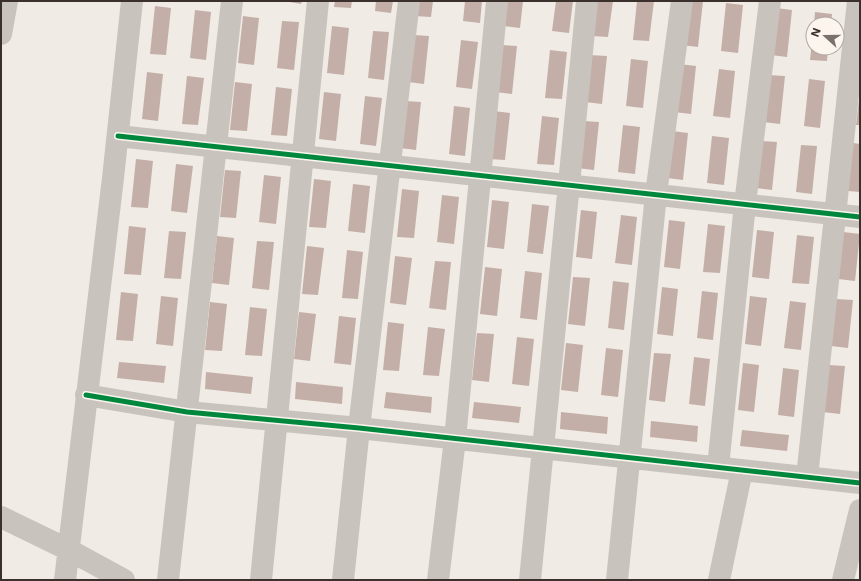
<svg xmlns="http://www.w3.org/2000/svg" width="861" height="581" font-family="Inter,sans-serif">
  <rect width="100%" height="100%" fill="#f0ebe5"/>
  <!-- building -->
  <path fill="#c3afa7" d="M284,1H302L301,4Z
    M335,1H352L351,8L334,7Z
    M376,1H393L391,13L375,11Z
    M416,1H433L431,17L414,16Z
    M465,1H482L480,23L463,21Z
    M505,1H523L520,28L503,26Z
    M556,1H573L569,33L552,31Z
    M596,1H613L608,37L592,36Z
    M637,1H654L649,41L633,40Z
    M686,1H703L698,47L681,45Z
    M726,3L743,5L738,53L721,51Z
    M155,6L171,8L166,55L150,54Z
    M776,8L792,10L787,57L771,55Z
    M195,10L211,12L206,60L190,58Z
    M815,12L832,14L831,24H814Z
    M243,16L259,18L254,65L238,63Z
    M282,21L299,22L294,70L277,68Z
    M332,26L349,28L344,75L327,73Z
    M373,31L389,32L384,80L368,78Z
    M413,35L429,36L424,84L408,82Z
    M461,40L478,42L472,89L456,87Z
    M812,42L813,48H828L827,61L810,60Z
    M501,45L517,46L512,94L495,92Z
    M550,50L567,52L562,99L545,98Z
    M590,55L607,56L602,104L585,102Z
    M631,59L648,61L643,108L626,106Z
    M679,64L696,66L691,114L674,112Z
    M719,69L735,71L730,118L713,116Z
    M147,72L163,74L158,121L142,119Z
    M768,75L785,76L780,124L763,122Z
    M187,76L204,78L198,125L182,124Z
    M809,79L825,81L820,128L804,126Z
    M235,82L252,84L247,131L230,130Z
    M276,87L292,89L287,136L271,135Z
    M324,92L341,94L336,141L319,139Z
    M365,96L382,98L376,146L360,144Z
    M859,100H860V125H856Z
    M405,101L421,102L416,150L400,148Z
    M454,106L470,108L465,156L449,154Z
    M494,111L510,113L505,160L489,159Z
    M542,116L559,118L554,165L537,164Z
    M583,121L599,122L594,170L577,168Z
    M623,125L640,127L635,174L618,172Z
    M672,131L688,133L683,180L667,178Z
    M712,136L729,138L724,185L707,183Z
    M761,141L777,142L772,190L756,188Z
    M853,143L860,144V192L848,191Z
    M801,145L817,146L812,194L796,192Z
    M136,159L153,161L148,208L131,207Z
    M176,164L193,166L187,213L171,211Z
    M225,170L241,171L236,218L220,217Z
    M264,175L281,177L276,224L259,222Z
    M314,179L331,181L326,228L309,227Z
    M353,184L370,186L365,233L348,231Z
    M402,189L419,191L414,238L397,237Z
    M442,195L459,197L454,244L437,242Z
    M492,200L509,202L504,249L487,247Z
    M532,204L549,206L543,254L527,252Z
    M581,210L597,212L592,259L576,257Z
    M621,215L637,217L632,265L615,263Z
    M669,220L685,222L680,269L664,267Z
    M708,224L725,226L720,273L703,272Z
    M129,226L146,228L141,275L124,274Z
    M757,230L774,232L769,279L752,277Z
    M169,231L186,232L181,279L164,278Z
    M843,232L860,234L855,281L838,279Z
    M797,235L814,237L809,284L792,283Z
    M217,236L234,238L229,285L212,283Z
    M257,241L274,242L269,290L252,288Z
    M307,246L324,248L318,295L302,294Z
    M347,250L363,252L358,299L342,298Z
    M395,256L412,258L406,305L390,303Z
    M435,261L451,262L446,310L429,308Z
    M485,267L502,269L497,316L480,314Z
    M525,271L542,273L537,320L520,318Z
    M573,277L590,278L585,326L568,324Z
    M613,281L629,283L624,330L608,328Z
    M662,287L678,289L673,336L657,334Z
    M702,291L718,293L713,340L697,338Z
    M121,292L138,294L133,341L116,340Z
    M161,296L178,298L173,346L156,344Z
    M750,296L767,298L761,346L745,344Z
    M836,299L853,300L848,348L831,346Z
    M790,301L806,303L801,350L784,348Z
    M210,302L227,304L222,351L205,350Z
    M250,307L267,309L262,356L245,355Z
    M299,312L316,314L310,361L294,359Z
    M339,316L356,318L351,365L334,363Z
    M388,322L404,324L399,371L383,370Z
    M428,327L445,329L439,376L423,375Z
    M477,333L494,334L489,382L472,380Z
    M517,337L534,339L529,386L512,384Z
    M566,343L583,345L578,392L561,390Z
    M606,348L623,350L618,397L601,395Z
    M654,353L671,354L665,402L649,400Z
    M694,357L710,359L705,406L689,404Z
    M119,362L166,366L164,383L117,378Z
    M743,363L759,365L754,412L738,410Z
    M828,365L845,366L840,414L823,412Z
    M783,368L799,370L794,417L778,415Z
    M206,372L253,377L251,394L205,389Z
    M296,382L343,387L342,404L295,399Z
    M386,392L432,397L431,413L384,408Z
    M474,402L521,407L519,423L472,418Z
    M561,412L608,417L607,434L560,429Z
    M651,421L698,426L697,442L650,437Z
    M742,430L789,435L787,451L740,446Z"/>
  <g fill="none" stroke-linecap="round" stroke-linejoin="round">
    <!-- minor -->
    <path stroke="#c9c3be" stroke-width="22" d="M1,34L7,1
      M118,136L860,217
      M86,395L187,412L359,428L860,483
      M718,467L745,204L770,1
      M807,477L858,1
      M1,517L69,550L124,580
      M65,580L113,178L132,1
      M168,580L232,1
      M261,580L318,1
      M343,580L359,428L409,1
      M438,580L455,439L497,1
      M530,580L587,1
      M617,580L656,194L682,1
      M719,580L742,470
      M843,580L860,510"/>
    <defs>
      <path id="cycleway" d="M118,136L860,217
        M86,395L187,412L359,428L860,483"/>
    </defs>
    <!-- cycleway casing -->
    <use href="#cycleway" stroke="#fbf5ee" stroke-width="8"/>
    <!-- cycleway -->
    <use href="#cycleway" stroke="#00873e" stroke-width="5"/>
  </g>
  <!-- border -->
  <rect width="861" height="581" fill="none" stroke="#3b302b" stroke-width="4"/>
  <!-- north arrow -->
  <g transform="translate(825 36) rotate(291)"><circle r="19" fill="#fbf5ee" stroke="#aea6a0"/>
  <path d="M0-3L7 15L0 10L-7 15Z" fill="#7a716c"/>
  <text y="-6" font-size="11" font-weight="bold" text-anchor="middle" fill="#3b302b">N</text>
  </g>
</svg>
